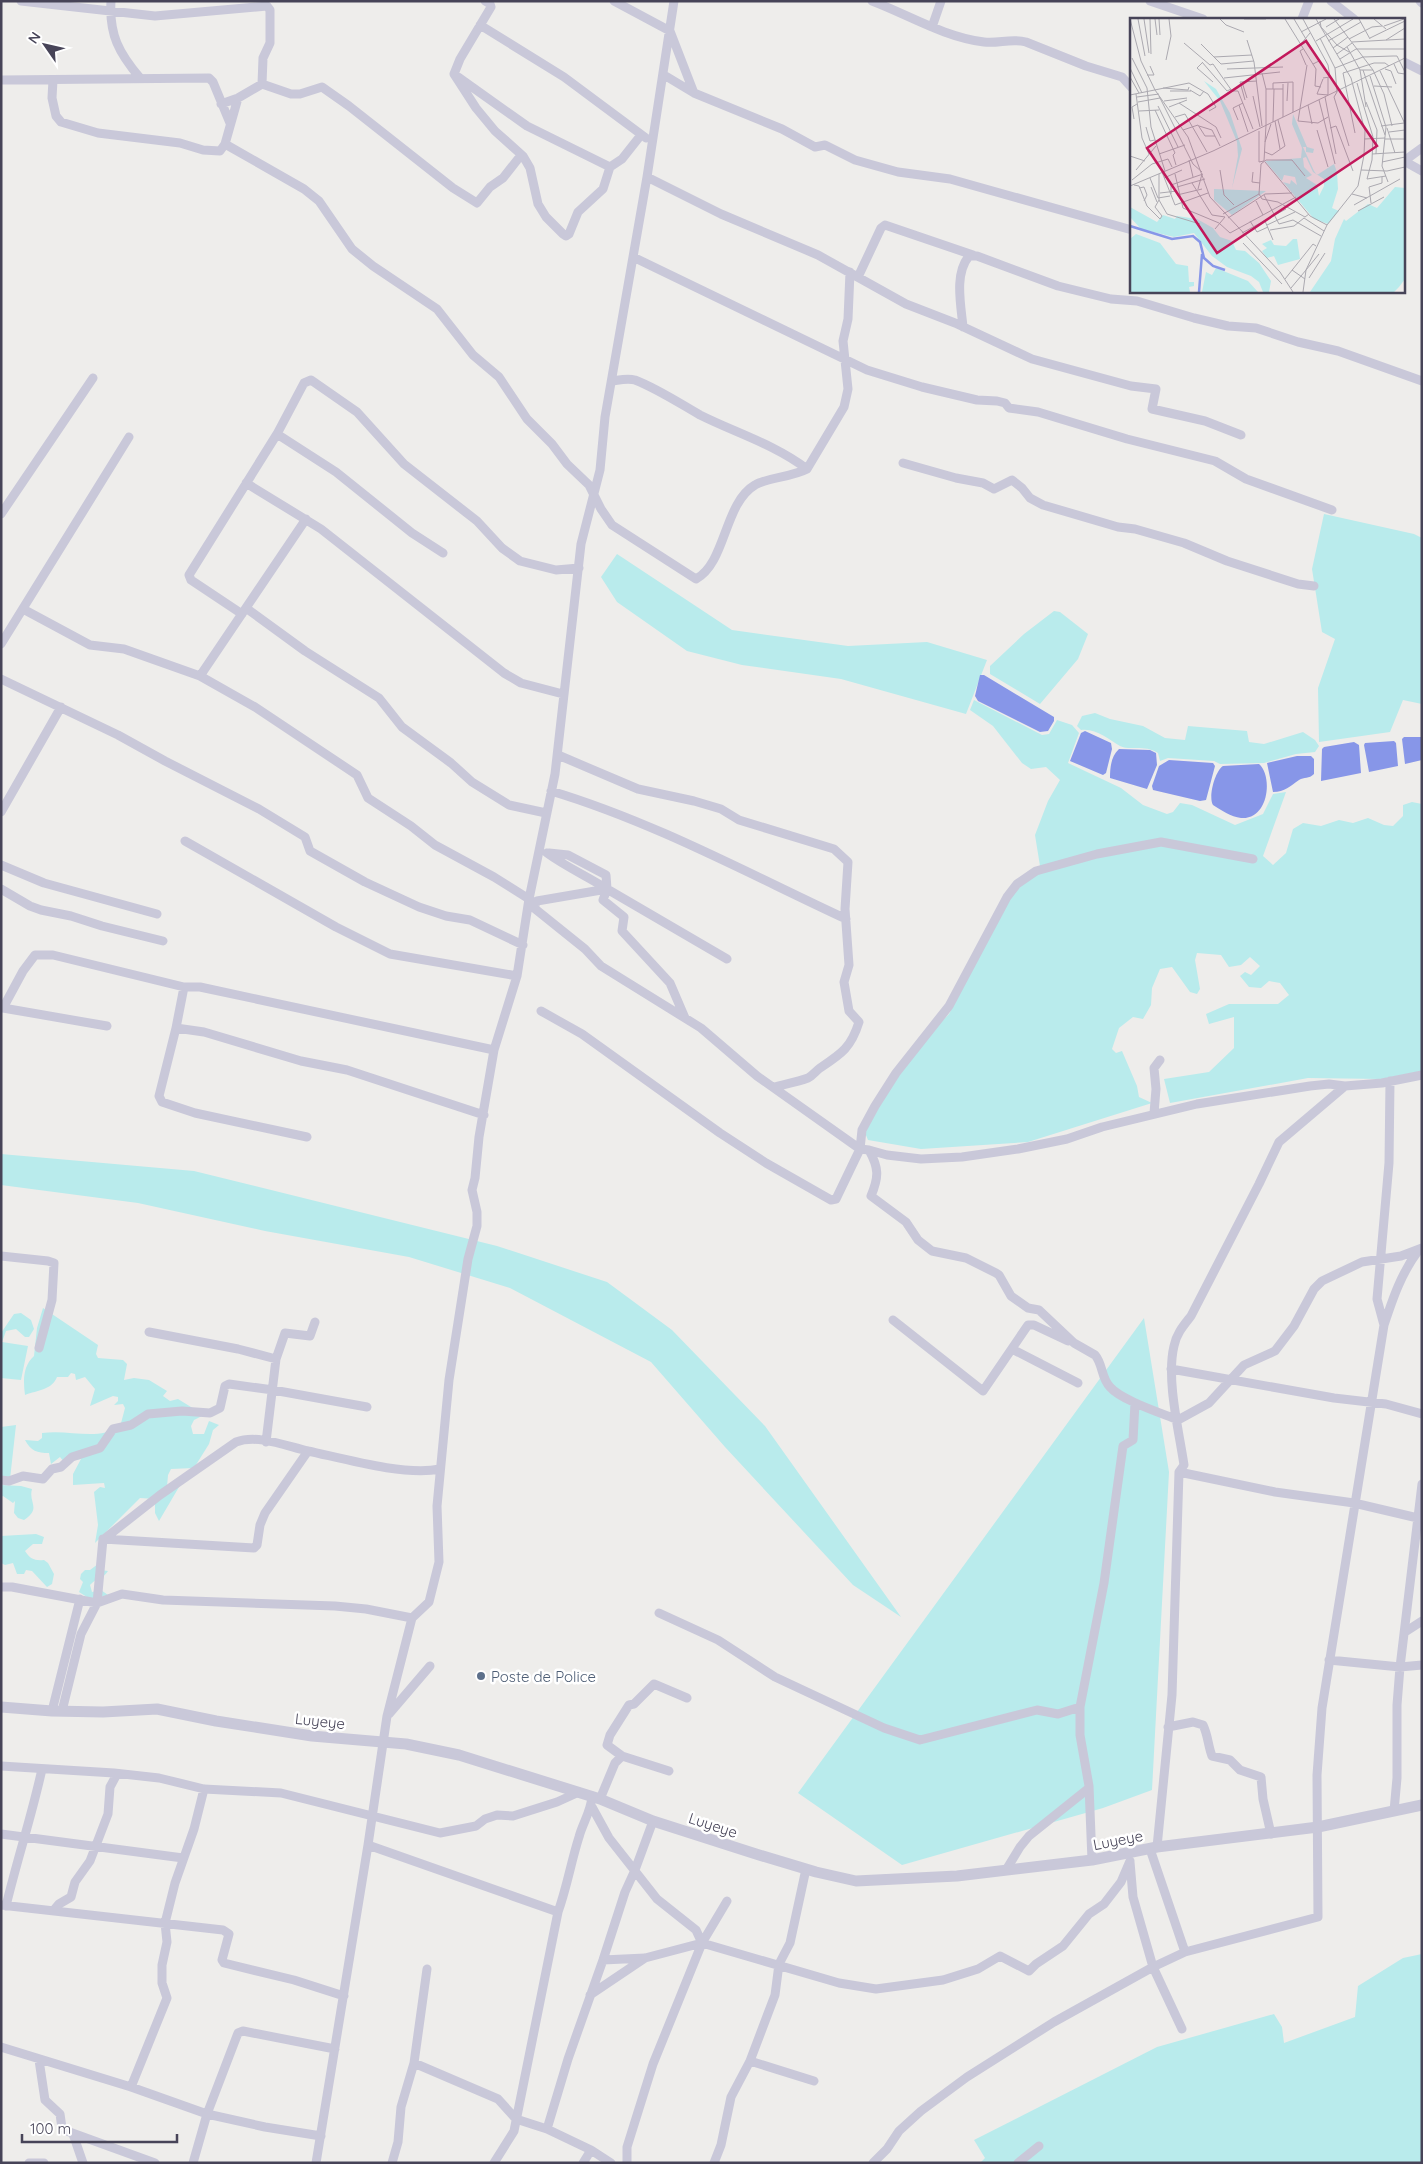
<svg xmlns="http://www.w3.org/2000/svg" width="1423" height="2164" font-family="Quicksand,sans-serif">
  <rect width="100%" height="100%" fill="#eeedeb"/>
  <!-- green -->
  <path fill="#b9ebec" d="M1324,514L1414,534L1422,538V704L1403,700L1390,732L1319,742L1318,688L1335,639L1322,632L1312,569Z
    M617,554L732,630L848,646L927,642L987,660L966,714L841,679L742,665L687,651L617,602L601,577Z
    M1054,611L1060,612L1088,634L1078,659L1040,704L990,674V666L1024,634Z
    M974,700L1042,735L1049,734L1057,720L1072,725L1079,733L1068,763L1121,788L1143,805L1167,814L1173,812L1180,803L1192,805L1235,825L1263,814L1273,794L1286,792L1263,856L1273,865L1286,853L1293,829L1303,823L1321,826L1339,820L1353,823L1368,818L1384,825L1393,826L1403,816V805L1412,802L1422,804V1071L1382,1079L1308,1078L1170,1103L1164,1079L1209,1072L1234,1048V1017L1209,1024L1206,1014L1229,1004H1278L1289,995L1280,983L1269,981L1261,988L1249,987L1240,976L1245,972L1251,975L1260,966L1250,957L1241,965L1229,967L1221,955L1197,953L1195,960L1200,989L1197,994L1190,992L1172,967L1160,969L1152,988L1151,1005L1143,1019L1133,1017L1119,1028L1112,1049L1116,1053L1122,1051L1137,1086L1139,1097L1152,1103L1028,1142L921,1149L868,1140L863,1128L925,1038L949,1014L1009,898L1040,866L1035,835L1048,801L1060,780L1046,767L1031,769L1022,763L993,726L970,710Z
    M1095,713L1110,719L1143,726L1165,738L1185,740L1188,726L1247,731L1249,742L1264,744L1303,732L1315,740L1319,746L1315,752L1296,754L1264,763L1220,764L1214,761L1168,758L1160,761L1158,753C1144,744 1129,751 1120,746C1108,739 1096,728 1081,730L1077,726L1082,716Z
    M1,1154L194,1171L497,1246L607,1282L672,1330L765,1426L901,1617L853,1585L725,1447L651,1362L510,1288L409,1257L265,1231L138,1203L1,1185Z
    M43,1308L98,1345L96,1354L98,1358L123,1360L127,1364L124,1380L134,1378L149,1380L167,1391L163,1396L170,1401L178,1399L204,1415L194,1420L191,1426L193,1434H204L209,1421L219,1425L213,1430L209,1444L194,1468L171,1469L168,1475L167,1487H179L159,1521L155,1513V1499L140,1498L95,1543L98,1525L94,1492L100,1487L105,1488L104,1483L73,1485V1474L81,1459L64,1462L60,1457L51,1464L49,1453C37,1453 31,1451 25,1440L38,1441L42,1438V1433C69,1429 96,1441 120,1427L125,1408L123,1404L114,1405L118,1401V1397L113,1396L90,1406L95,1389L85,1377L76,1380L75,1374L71,1373L68,1377H57C52,1390 38,1390 25,1395C23,1380 23,1366 34,1356L37,1328Z
    M21,1313L31,1320L34,1329L29,1337H25L16,1329L6,1331L2,1342L28,1346L21,1380L1,1378V1333L14,1314Z
    M1144,1318L1169,1472L1152,1790L1103,1808L902,1865L798,1793Z
    M16,1425L10,1479L1,1478V1427Z
    M1,1485L21,1486L32,1489C28,1503 42,1508 24,1520L18,1518L14,1513L15,1501L13,1503L3,1496L1,1497Z
    M36,1534L44,1537L42,1544H33L25,1551C30,1559 35,1561 44,1560L48,1563L54,1574L52,1584L47,1587L32,1571L26,1570L24,1574H17L13,1563L5,1565L1,1563V1536Z
    M98,1564L100,1570L108,1571C104,1578 96,1578 90,1585L92,1592L101,1590L108,1595L90,1599L79,1592L83,1582L80,1579L81,1574L85,1570H90Z
    M1422,1954V2163H980L985,2158L974,2140L1157,2047L1274,2014L1282,2027L1284,2043L1355,2017L1358,1986L1403,1958Z"/>
  <!-- water -->
  <path fill="#8796e8" d="M980,675H984L1054,717V721L1048,731L1040,732L978,701L975,696Z
    M1085,731L1111,743L1112,749L1106,773L1103,775L1070,761L1081,733Z
    M1404,737H1422V760L1405,764L1402,739Z
    M1394,741L1396,743L1398,766L1369,772L1364,745L1365,743Z
    M1354,742L1359,745L1361,773L1321,781L1322,749L1324,747Z
    M1119,749L1150,750L1156,753L1157,765L1147,789L1110,778C1110,768 1111,756 1119,749Z
    M1297,756H1311L1314,759V774C1309,779 1304,777 1299,780C1290,786 1285,792 1273,792L1267,763Z
    M1169,760L1213,763L1215,766L1206,800L1200,801L1153,790L1152,786L1159,766Z
    M1259,764C1273,776 1269,820 1241,818C1231,817 1221,810 1213,805C1208,797 1215,771 1223,766Z"/>
  <g fill="none" stroke-linecap="round" stroke-linejoin="round">
    <!-- minor -->
    <path stroke="#c9c8d9" stroke-width="9" d="M21,1L155,16L267,6L270,10V43L263,58L262,84L238,98L221,104
      M111,1C109,35 119,53 140,78
      M485,1L490,4L491,7L460,59L454,74L476,108L495,131L523,156L530,168L538,204L546,217L563,234L566,236L569,234L578,212L603,189L610,167L622,159L641,135
      M614,1L670,31L694,93
      M872,1C909,15 944,37 984,42C998,44 1011,38 1026,42L1086,66L1122,77L1132,88
      M1150,1L1203,19
      M1331,1L1354,19
      M1420,1L1422,3
      M1302,19L1309,1
      M480,25L564,77L646,138
      M932,27L941,1
      M1404,62L1422,71
      M664,75L694,93L782,129L815,147L825,145L855,160L898,172L950,179L1132,230
      M458,77L527,126L610,167
      M1,80L209,78L213,82L230,123
      M53,80L52,98L56,116L61,122L98,133L180,143L203,150L220,151L225,144L238,98
      M262,84L291,94H300L322,87L349,106L453,188L477,203L490,187L503,178L518,159L523,156
      M225,144L304,189L319,201L352,249L373,266L437,309L473,355L499,377L527,419L552,444L567,464L589,485L601,509L612,525L696,579C726,563 724,503 755,485C766,478 792,477 807,469L844,407L848,389L843,341L848,319L850,272
      M1404,161L1422,148
      M1404,161L1422,171
      M647,177L721,214L818,255L906,304L955,323L1032,359L1131,386L1156,389L1152,409L1205,421L1241,435
      M633,257L867,370L922,387L977,400L997,401L1005,403L1009,408L1038,412L1127,439L1215,461L1246,479L1332,510
      M858,277L881,228L885,225L973,255
      M963,327C961,305 954,274 969,256H977L1058,286L1111,299L1137,301L1194,318L1228,326L1256,328L1298,342L1338,351L1422,381
      M612,381C620,380 627,378 635,380C658,389 679,403 700,415C736,433 774,444 807,469
      M277,434L336,472L412,533L443,553
      M903,463L956,478L983,483L994,489L1012,480L1022,488L1030,498L1043,505L1118,527L1135,529L1184,543L1227,561L1298,584L1314,586
      M246,483L321,529L504,673L521,683L563,694
      M1,514L93,378
      M246,608L305,651L379,698L402,727L451,763L472,782L509,805L546,813
      M23,609L90,645L124,649L200,676L255,707L357,775L368,798L411,826L435,845L494,877L529,899L534,908L585,949L601,966L701,1028L757,1076L860,1149L836,1199L831,1200L766,1163L720,1133L582,1034L541,1011
      M242,614L191,580L189,575L277,434L304,383L311,380L357,412L404,464L477,521L502,548L520,561L556,570L579,568
      M1,644L129,437
      M200,676L306,519
      M1,679L118,735L165,761L259,809L305,837L310,851L365,882L419,907L446,916L470,920L523,945
      M558,755L638,789L694,801L721,809L739,820L834,849L848,862L845,909L849,965L844,982L849,1011L859,1022C851,1048 841,1054 820,1068C816,1071 812,1076 808,1078C797,1082 785,1084 774,1087
      M551,791C654,822 749,874 846,919
      M1,812L61,707
      M185,841L336,927L390,954L517,976
      M547,853C566,867 587,876 607,889L603,900L624,917L622,931L670,983L685,1018
      M549,853L568,855L606,875L607,889L727,959
      M1253,859L1161,842L1097,854L1036,871L1017,884L1007,897L949,1006L896,1073L875,1106L862,1130L860,1149L869,1150C879,1168 879,1177 871,1196L906,1222L918,1240L932,1251L966,1258L996,1273L999,1275L1011,1296L1028,1308L1039,1310L1074,1343L1095,1355C1103,1364 1101,1378 1110,1387C1121,1400 1161,1413 1178,1420L1209,1403L1244,1365L1275,1351L1294,1326L1314,1289L1322,1281L1362,1262L1401,1256L1422,1248
      M1,865L44,883L157,914
      M1,889L30,906L41,910L71,916L102,926L163,941
      M534,908L537,901L607,889
      M184,987L176,1028L204,1032L301,1061L347,1070L484,1115
      M1,1008H3L23,971L35,955H53L184,987H200L494,1050
      M3,1008L107,1026
      M176,1028L159,1096L162,1102L195,1113L307,1137
      M1154,1113L1156,1089L1154,1068L1160,1060
      M869,1150L887,1155L921,1159L962,1157L1018,1149L1067,1139L1102,1127L1197,1104L1310,1086L1329,1084L1345,1086L1382,1083L1422,1075
      M1,1256L48,1261L54,1263L52,1300L39,1348
      M893,1320L983,1391L1028,1325H1034L1068,1341
      M1384,1325C1393,1298 1401,1274 1418,1251
      M149,1332L238,1349L276,1359
      M1012,1349L1078,1383
      M1171,1369L1334,1398L1386,1404L1422,1414
      M266,1442L276,1359L285,1333L310,1336L315,1322
      M1179,1472L1275,1492L1354,1503L1422,1519
      M1,1480L9,1481L23,1476L43,1479L52,1469L61,1467L72,1457L100,1448L113,1429L131,1425L148,1414L182,1411L210,1413L220,1408L225,1386L229,1384L273,1390L367,1407
      M104,1539L160,1495L236,1442C258,1434 286,1446 308,1451
      M1,1587H12L97,1603L122,1594L163,1600L335,1606L366,1609L412,1618
      M659,1613L718,1640L775,1677L884,1728L920,1740L1037,1710L1058,1714L1080,1707
      M1405,1632L1422,1621
      M1329,1660L1400,1667L1422,1665
      M52,1711L80,1599
      M62,1711L81,1634L97,1603L103,1539L254,1548L257,1545L260,1525L265,1513L308,1451C345,1459 404,1476 440,1469
      M389,1714L430,1666
      M1168,1727L1193,1722L1203,1725C1208,1735 1208,1746 1212,1756L1230,1760L1240,1770L1261,1777L1263,1799L1271,1834
      M622,1756L607,1745L610,1735L629,1705L634,1704L654,1684L687,1698
      M1,1766L114,1773L159,1778L204,1789L281,1793L440,1833L476,1826L485,1819L497,1815L513,1816L557,1802L579,1792
      M600,1799L615,1763L622,1756L669,1771
      M592,1807L609,1838L657,1899L696,1930L702,1943
      M1394,1811L1397,1778V1705L1400,1667L1422,1484
      M1,1834L183,1858
      M368,1845L558,1912
      M1157,1847L1172,1695L1179,1472L1184,1465C1179,1431 1166,1379 1174,1346C1176,1334 1184,1325 1191,1316L1259,1184L1279,1142L1345,1086
      M1150,1849L1185,1952
      M1092,1860L1089,1786L1080,1735V1707L1104,1583L1123,1446L1133,1440L1135,1403
      M1130,1862L1133,1897L1153,1967L1182,2029
      M1006,1870L1020,1847L1029,1836L1089,1788
      M1,1905L223,1930L229,1934L222,1960L224,1963L294,1980L344,1996
      M6,1906C17,1860 32,1815 42,1769
      M54,1910L59,1904L71,1897L75,1882L90,1861L108,1814L110,1787L117,1774
      M603,1960L645,1958L702,1943L839,1983L876,1989L943,1980L978,1969L1000,1956L1029,1971L1036,1964L1063,1946L1089,1914L1104,1904L1121,1882L1130,1861
      M590,1995L645,1958
      M1,2047L131,2087L207,2114L265,2127L321,2136
      M39,2060L45,2100L60,2114L62,2128L64,2130L155,2163
      M750,2061L814,2081
      M414,2063L498,2099L516,2119L547,2129L591,2150L611,2163
      M131,2087L167,1998L162,1983V1965L167,1942L165,1923L175,1883L194,1829L204,1789
      M547,2129L568,2059L603,1960L625,1892L635,1870L653,1821
      M73,2134L83,2163
      M29,2163H44
      M193,2163L207,2114L238,2033L243,2031L335,2049
      M316,2163L368,1845L387,1716L412,1618L429,1602L439,1562L437,1506L449,1380L468,1259L477,1226V1212L472,1190L475,1178L479,1137L494,1050L517,976L529,899L555,774L581,544L600,470L605,417L647,177L674,1
      M392,2163L398,2142L401,2107L414,2063L427,1969
      M494,2163L514,2131L558,1912C567,1887 571,1862 579,1837C583,1822 591,1812 592,1796
      M583,2163L591,2150
      M627,2163V2147L653,2064L702,1943L727,1901
      M714,2163L721,2145L731,2097L750,2061L775,1995L779,1964L790,1943L806,1869
      M873,2163L887,2149L899,2131L921,2111L967,2077L1054,2022L1153,1967L1185,1952L1318,1917L1317,1775L1322,1708L1384,1325L1377,1299L1389,1163L1390,1081
      M1018,2163L1039,2146"/>
    <!-- tertiary -->
    <path stroke="#c9c8d9" stroke-width="11" d="M1,1707L52,1711L103,1712L157,1709L216,1721L312,1736L406,1744L459,1755L600,1799L653,1821L756,1854L816,1872L856,1881L957,1876L1092,1860L1157,1847L1318,1827L1422,1805"/>
  </g>
  <!-- markers -->
  <circle fill="#5c6f8a" stroke="#fff" stroke-width="2" cx="481" cy="1676" r="5"/>
  <g text-anchor="middle" dominant-baseline="central" stroke-width="5" stroke-linejoin="round" paint-order="stroke">
    <!-- service labels -->
    <g font-size="15" fill="#4e5e75" stroke="#fff" text-anchor="start">
      <text x="491" y="1676">Poste de Police</text>
    </g>
    <!-- street labels -->
    <g font-size="15" fill="#474458" stroke="#fff">
      <text transform="translate(320 1721) rotate(6)">Luyeye</text>
      <text transform="translate(713 1825) rotate(18)">Luyeye</text>
      <text transform="translate(1118 1840) rotate(-11)">Luyeye</text>
    </g>
  </g>
  <!-- overview -->
  <g transform="translate(1130 18)">
    <rect width="275" height="275" fill="#eeedeb"/>
    <path d="M74,63L86,71L100,95L112,131L102,170L108,138L107,124L90,83ZM163,96L177,129L184,131L183,135L176,134V129H173L184,153L187,157L204,146L207,154L208,171L202,190L209,193L198,206L184,201L153,164L160,166L161,162L167,167L165,159L154,157L152,163L135,143L171,140L172,130L162,106ZM176,139L183,154L194,161V178V168L189,178L187,167L176,160L182,157L174,149L173,140ZM265,169L275,170V261L269,269L264,274H180L201,243L205,221L214,201L216,203L238,186L247,190ZM84,171L136,173L102,197L84,182ZM0,189L27,204L33,197L45,201L47,198L67,201L83,210L90,219L102,223L106,232L115,233L129,245L141,263L139,274H133L129,264L121,258L97,249L82,238L64,215L44,219L11,211L0,199ZM6,216L30,225L46,246L58,248L59,264H64V268L59,269L60,274H0V221ZM163,221H167L170,241L148,247L144,238L137,240L132,233L137,230L132,226L141,222L144,227L156,228ZM86,250L118,263L128,274H72L76,254L82,257Z" fill="#b9ebec" fill-rule="evenodd"/>
    <path fill="none" stroke="#8796e8" stroke-width="2.5" d="M0,208L42,221L63,218L70,224L74,240L83,248L95,252M69,274L72,236"/>
    <path fill="none" stroke="#aba9b0" stroke-width="1" d="M0,1L11,43L25,72L58,119L80,179L150,254L163,274M8,1L15,38M14,1L19,35M20,1L21,36M25,1L27,17M29,1L30,17M90,1L96,7L114,14M114,1H136M155,1L186,51L185,68L191,69M164,1L189,43L183,46M173,1L198,47L200,59L193,60M204,1L243,52L254,76L262,108M229,1L240,21M244,1L256,11M190,3L191,9L207,27L219,34M254,8L274,1M196,9L209,1M171,14L196,1M190,20L205,50L207,74L204,79M240,20L275,3M219,21L242,9L252,8M117,22L124,44L132,108M256,22L275,10M186,23L223,1M198,23L231,4M222,24L275,21M54,25L80,47L83,46L102,73H108L123,111M71,26L91,46L124,43M170,27L180,15M217,29L230,52H243M203,30L218,19M173,31L170,33L176,47M207,36L222,25M84,39L122,37M2,40L17,70L21,109L35,153M210,41L226,31H275M36,42L41,18L39,1M72,44L97,73L101,71M72,45L67,50L83,64M264,46L268,55L275,56M177,47L168,103L188,105L198,99M0,50L12,75M205,50L233,39L263,38H267L275,54M97,51L153,49M255,51L261,53L266,66M230,52L236,89M233,52L255,117M250,53L275,106M17,57H24L20,48M240,58L256,109L252,148L258,164M0,59L9,75M94,60L150,54M193,61L187,76L198,77M112,64L117,80M227,65L234,89M153,66V99M244,68L262,69M33,70L58,72L59,69M136,71H153M143,71V65L163,64V94M60,72L70,78L74,73M40,73H61M6,76L12,120L19,136M0,77L59,65L78,76L86,89L79,93M198,77V60M29,78L63,146L72,154M123,78L130,109M7,79L29,76M195,79L206,136M204,79L219,128M115,82L110,64L127,63M189,82L205,146M34,83L57,80M157,83L158,65M8,84L30,80M236,84L247,112L246,136M49,85L86,109L91,120M113,85L109,87L118,114M178,87L182,106M28,88L48,129M39,89L57,82M234,89L243,119L242,142L237,161L256,158M25,92L45,135L43,137L46,147M9,93L29,92M45,99L55,96L77,134M4,101L2,89L7,86M108,102L103,90L109,87M145,103L150,131M143,104L144,71M69,108L82,112L85,118M251,108L274,105M16,109L20,123L25,122M200,110L206,108L223,153M257,110L265,135M53,112L68,107L75,118H85L90,128M187,112L198,149M129,113V144L134,143L136,107V71L132,55M259,114L275,112M225,115L213,55L244,45H255L259,48M234,121L255,120M255,121H275M135,124L141,106M135,134L142,137L155,128L148,102M29,136L55,127M242,136L275,134M0,138L15,143M59,142L63,159M135,144L180,198L197,207M252,144L275,139M6,152L26,128M90,152L94,177L104,187M231,152L257,153L275,149M32,154L45,187L78,175M123,154L122,164L130,165M29,156V182L37,196L70,206M45,156L53,190L89,205L100,215L166,179M175,158L162,142H136L131,146L129,176L132,181L148,184L175,199L179,196M20,160L28,180L40,178M34,160L52,152M2,162L22,146L38,141L42,149M62,165L82,197L95,199M4,167L9,168L17,188L30,201L32,198L25,189L29,182M0,168L83,133L275,40M21,169L27,184M47,169L75,161M9,170L14,169L17,177L14,183M68,171L72,156M30,175L47,173M41,176V167L73,156M222,176L237,180M47,177L72,171M134,177L149,206L163,202L191,218M126,183L133,197M241,185L239,169L252,165V159M224,187L270,161M228,193L254,179M93,196L129,176M98,200L135,176L162,175M120,203L127,214L138,209M135,203L143,222M137,207L165,194M85,211L95,199M140,212L164,208L174,200L194,213M112,215L156,191M113,225L152,266M162,252L175,261M179,260L195,235M155,261L183,226L186,228M161,270L176,252L197,207L228,168L234,137L235,113L221,60L186,1M173,274L176,252L189,236"/>
    <path fill="#c2185b" fill-opacity="0.15" stroke="#c2185b" stroke-width="2.5" d="M176,23L247,128L87,235L17,130Z"/>
    <rect width="275" height="275" fill="none" stroke="#474458" stroke-width="2.5"/>
  </g>
  <!-- border -->
  <rect width="1423" height="2164" fill="none" stroke="#474458" stroke-width="5"/>
  <!-- north arrow -->
  <g transform="translate(45 45) rotate(304)" stroke="#ffffff" stroke-width="4" paint-order="stroke">
  <path d="M0-4L9 19L0 12L-9 19Z" fill="#474458"/>
  <text y="-8" font-size="14" font-weight="bold" text-anchor="middle" fill="#474458">N</text>
  </g>
  <!-- scale -->
  <path d="M22 2134v8h155v-8" fill="none" stroke="#474458" stroke-width="2.5"/>
  <text x="30" y="2134" font-size="15" fill="#474458" stroke="#ffffff" stroke-width="4" paint-order="stroke">100 m</text>
</svg>
